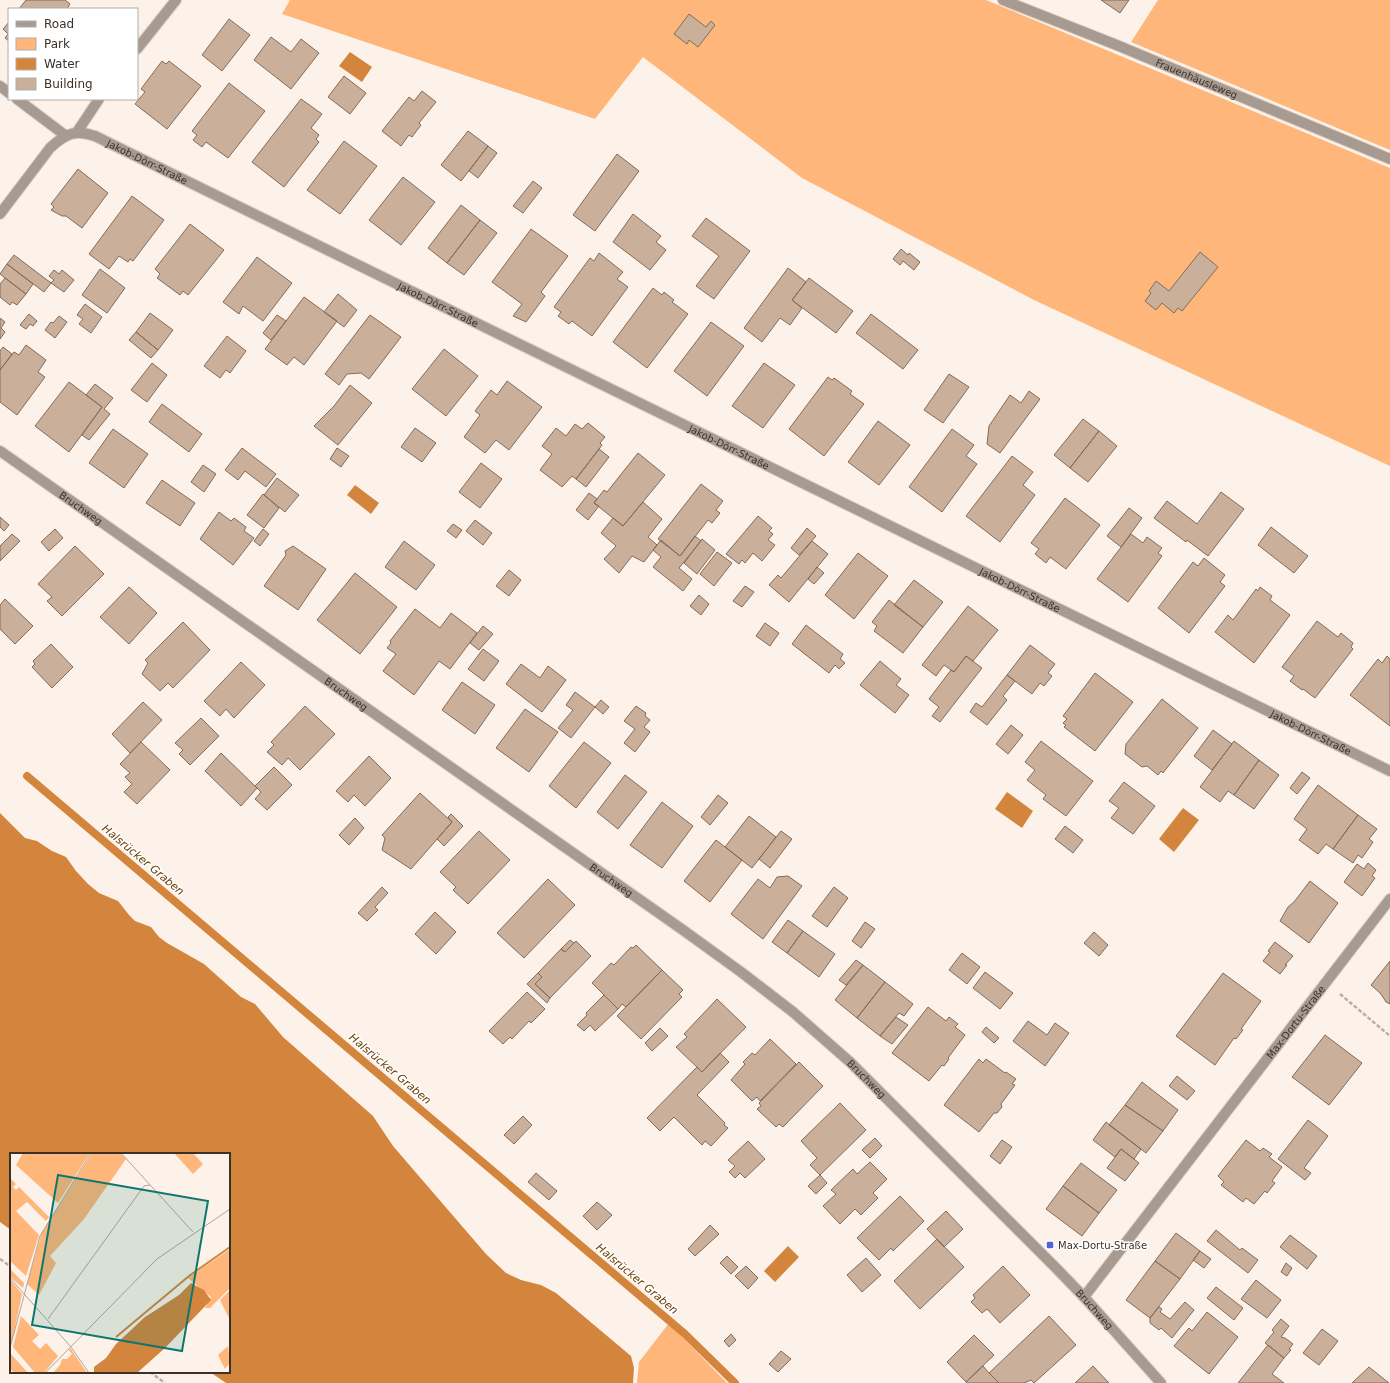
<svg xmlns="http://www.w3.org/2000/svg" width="1390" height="1383" font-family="'DejaVu Sans',sans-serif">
  <rect width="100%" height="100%" fill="#fdf2e9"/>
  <!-- green -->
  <path fill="#feb67a" d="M290,0H986L1390,168V466L1034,300L802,178L643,57L595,119L282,14Z
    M1158,0H1390V150L1131,42Z
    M669,1323L727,1383H637L639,1362Z"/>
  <!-- water -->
  <path fill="#d3853d" d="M350,52L372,67L362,82L339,66Z
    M355,485L379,503L371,514L347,495Z
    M1007,792L1033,811L1022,828L995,809Z
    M1183,808L1199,820L1174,852L1159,839Z
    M0,813L25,838L37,841L52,851L66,857L76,871L88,884L99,893L118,901L129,915L135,921L151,927L159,937L167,943L204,964L241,997L255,1004L283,1037L373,1116L393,1146L486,1254L506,1273L521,1280L541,1285L556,1293L631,1356L634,1368L633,1383H226L210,1372H229V1154H11V1230L0,1222Z
    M788,1246L799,1257L775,1282L764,1271Z"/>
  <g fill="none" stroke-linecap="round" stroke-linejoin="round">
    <!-- stream -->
    <path stroke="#d3853d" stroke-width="8" d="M27,776L685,1334L735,1383"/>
  </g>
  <!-- building -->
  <path fill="#cab09b" stroke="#836b58" d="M26,0H65L70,4L67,9H19Z
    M1101,0H1129L1120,13Z
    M689,14L706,27L711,21L715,25L698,47L689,40L687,44L674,34Z
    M229,19L250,35L222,71L202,55Z
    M9,22V41L5,38L8,34L3,29Z
    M271,37L291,52L301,39L319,53L291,89L254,60Z
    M162,61L166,64L169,61L201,86L167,129L135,104L145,92L141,89Z
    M344,76L366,93L350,114L328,97Z
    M229,83L265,111L228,158L206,142L202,147L193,140L197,135L192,131Z
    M422,91L436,102L419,123L421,125L412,137L409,135L401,146L382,131L409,97L414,101Z
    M301,99L322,114L311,128L319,135L316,139L319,142L284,187L252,162Z
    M468,131L488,146L461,181L441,165Z
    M344,141L377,166L340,214L307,190Z
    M488,146L497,153L478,178L469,171Z
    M617,154L639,171L595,231L573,215Z
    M78,169L108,193L82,228L66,216H62L51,210L54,207L51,204Z
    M403,177L435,202L401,245L369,220Z
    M533,181L542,188L523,213L513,206Z
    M132,196L164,220L133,261L130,259L128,262L119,256L109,269L89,254Z
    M461,205L480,220L447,263L428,248Z
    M633,214L661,236L656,242L666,250L650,270L613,242Z
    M706,218L750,251L714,299L696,286L719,256L692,236Z
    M480,220L497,233L464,275L447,263Z
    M190,224L224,250L188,295L183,291L180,295L157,278L160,274L155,269Z
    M531,229L568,256L541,292L545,296L526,322L513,316L522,304L492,282Z
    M901,249L908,255L909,253L920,262L914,270L903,261L900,265L893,259Z
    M1200,252L1218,267L1182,311L1178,308L1174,313L1162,303L1156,310L1145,301L1151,293L1149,291L1156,281L1169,291Z
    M599,253L623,272L617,279L628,287L592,336L572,321L569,324L558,316L561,312L554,307L590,258L594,261Z
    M14,255L51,283L44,292L7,264Z
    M257,257L292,283L263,321L243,306L239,314L223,302Z
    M7,264L33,284L26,294L0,274Z
    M788,268L806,282L792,300L802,308L790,325L780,318L762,342L744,328Z
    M100,269L125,288L107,313L82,295Z
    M54,270L59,274L62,270L74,280L64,292L51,283L54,280L49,276Z
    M5,278L26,294L17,305L12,302L10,305L0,297V284Z
    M809,278L853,311L836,333L792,300Z
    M653,288L662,295L664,292L674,300L672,302L688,314L647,368L613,342Z
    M338,294L357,310L344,327L324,312Z
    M304,297L337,321L304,365L294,357L287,365L265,349Z
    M85,304L102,317L91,333L79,324L83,319L77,315Z
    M150,313L173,330L158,350L136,332Z
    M29,314L37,321L33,326L30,324L26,329L20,325Z
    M871,314L918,350L903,369L856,333Z
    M277,315L286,321L271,340L263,333Z
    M370,315L401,337L369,379L361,373L347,374L339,385L325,374Z
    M59,316L67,322L55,338L45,330L51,322L53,323Z
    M0,318L5,322L1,328L5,332L0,339Z
    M711,322L744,346L707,396L674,371Z
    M136,332L158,350L151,358L129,340Z
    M227,336L246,351L230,373L226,370L220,378L204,366Z
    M26,345L46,360L38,372L45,377L17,415L0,402V370L14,352L19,355Z
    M3,347L12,354L0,370V351Z
    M444,349L478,376L446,416L412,389Z
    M152,363L167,375L147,402L131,390Z
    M764,363L795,385L763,428L732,406Z
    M949,374L969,387L943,423L924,410Z
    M828,377L832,380L834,378L852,391L850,394L864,404L824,456L789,429Z
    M507,381L542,407L509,450L496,440L485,453L464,437L480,415L475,411L491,390L497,395Z
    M69,382L102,407L69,452L35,426Z
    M95,384L113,398L104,409L110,414L89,440L82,435L102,407L86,395Z
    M350,385L372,403L338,445L314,426L334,406Z
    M1029,391L1040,399L1000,453L987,444L989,426L1010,395L1021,403Z
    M162,404L202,434L189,452L149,422Z
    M1083,419L1099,431L1070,468L1054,455Z
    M878,421L910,445L879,485L848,462Z
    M588,423L605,437L600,443L602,445L576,479L572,476L562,487L540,470L552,454L542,446L556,428L566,436L575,424L582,429Z
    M415,428L436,443L422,462L401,447Z
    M113,429L148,454L124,488L89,463Z
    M952,429L974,445L966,456L977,464L942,512L909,487Z
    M1099,431L1117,446L1088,482L1070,468Z
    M242,448L276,474L266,487L245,471L238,480L225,470Z
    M337,448L349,456L341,467L330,459Z
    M599,449L609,457L586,487L576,479Z
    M638,453L665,475L623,526L594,503L604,490L607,492Z
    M1012,456L1033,472L1023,485L1035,495L1000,542L966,516Z
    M481,463L502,479L480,508L459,492Z
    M203,465L216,474L204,492L191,482Z
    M277,478L299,495L285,512L264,495Z
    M162,480L195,503L180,526L146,503Z
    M701,484L723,501L716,510L720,513L712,523L708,520L680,556L658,539Z
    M1221,492L1244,509L1208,556L1187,540L1186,542L1154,518L1167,501L1197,524Z
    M589,493L597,499L594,503L599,506L588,520L576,510Z
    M263,494L279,508L264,528L247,515Z
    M1065,498L1100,525L1066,569L1050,557L1046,563L1035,554L1039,549L1031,543Z
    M643,502L662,519L648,537L657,545L644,562L632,556L619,573L604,559L616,546L601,533L613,518L623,526Z
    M1129,508L1142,518L1121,547L1107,536Z
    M219,512L231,521L234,518L246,527L244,531L254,538L233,565L200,539Z
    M758,516L772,528L769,531L773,534L768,540L775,545L762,561L753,553L745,563L742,560L739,564L726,554Z
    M0,517L9,525L4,531L0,527Z
    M475,520L492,533L483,545L466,531Z
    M453,524L462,530L456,538L447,531Z
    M1271,527L1308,556L1294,573L1258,545Z
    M807,528L816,536L799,555L791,548Z
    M55,529L63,538L49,551L41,542Z
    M263,529L269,534L260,546L254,541Z
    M12,534L20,541L0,561V546Z
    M1131,534L1143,543L1147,537L1162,548L1158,553L1162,556L1128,602L1097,579Z
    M695,536L701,541L679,568L692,579L683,591L653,567L661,557L653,550L661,540L680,556Z
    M702,539L715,550L697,574L684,563Z
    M404,541L435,565L416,590L385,567Z
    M812,541L828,554L789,602L769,585L778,575L781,578Z
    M75,546L104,574L62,616L47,601L52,597L38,584Z
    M293,546L326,569L298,610L264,586L286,555L285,551Z
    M717,552L732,563L714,586L700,574Z
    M858,553L888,576L854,619L825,595Z
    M1204,558L1225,575L1220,582L1225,586L1189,633L1158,608L1193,562L1198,566Z
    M817,567L824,573L814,584L808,579Z
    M509,570L521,580L509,596L496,586Z
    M355,573L397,607L360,654L317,620Z
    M914,580L943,602L923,627L894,605Z
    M745,586L754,592L742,607L733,601Z
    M129,587L157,613L129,644L100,617Z
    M1260,587L1272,596L1270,600L1290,615L1254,663L1215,632L1228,615L1233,620L1256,589L1258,591Z
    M699,595L709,604L701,615L690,606Z
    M5,599L33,626L15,644L0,629V605Z
    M889,600L923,627L903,653L874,631L877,626L872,622Z
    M968,606L998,630L973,661L966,656L954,672L944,665L936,676L922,665Z
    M415,609L440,628L451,613L477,633L450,669L439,661L414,695L383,671L396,654L387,648L391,643L390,641Z
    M1317,621L1338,637L1341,633L1353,643L1351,647L1353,649L1315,698L1303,689L1302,690L1290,681L1294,676L1282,667Z
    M183,622L210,650L173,688L168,683L160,691L142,674L148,663L145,660Z
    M765,623L779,633L770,646L756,636Z
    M806,625L843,654L840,659L845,663L839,669L835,665L829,673L792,644Z
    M483,626L493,634L479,650L470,643Z
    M51,644L73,667L52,688L32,667L35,664L33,661Z
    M1030,645L1055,664L1048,673L1052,676L1044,686L1040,683L1032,694L1007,675Z
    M483,649L499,661L484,681L468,669Z
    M966,656L982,668L940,722L932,716L939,707L929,699L951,670L954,672Z
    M1387,656L1390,659V726L1350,695L1378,659L1382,663Z
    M880,661L901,679L896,685L909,695L895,713L860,685Z
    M241,662L265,685L234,718L226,709L220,716L204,701Z
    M521,664L540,678L548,666L566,680L542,712L506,684Z
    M1095,673L1133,702L1095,751L1064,727L1066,725L1063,723L1067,719L1063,716Z
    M1007,675L1015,681L1003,696L1007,700L987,725L970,712L976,703L982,707Z
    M462,682L495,705L475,734L442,710Z
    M575,692L595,707L571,738L558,728L573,710L566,705Z
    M1162,699L1198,728L1163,773L1161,771L1158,775L1147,766L1142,767L1125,754L1126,744Z
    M601,700L609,707L603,714L595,707Z
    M143,702L162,720L130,753L112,734Z
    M305,706L335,734L300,770L288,758L282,765L267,752L274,745L271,742Z
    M636,706L646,713L645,716L650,720L644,727L650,732L635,752L624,743L635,729L624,721Z
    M525,709L558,732L529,772L496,748Z
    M201,718L219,736L190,765L179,754L183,750L175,743Z
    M1011,725L1023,735L1008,754L996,744Z
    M1213,730L1232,744L1212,770L1194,756Z
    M1041,741L1093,781L1066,816L1043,799L1046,795L1027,780L1035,770L1025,762Z
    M1234,741L1259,760L1234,795L1228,791L1220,802L1200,787Z
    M141,742L170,770L137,804L124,792L132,784L125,777L130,773L120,764Z
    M584,742L611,763L576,808L549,786Z
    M221,753L257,788L241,806L205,771Z
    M369,756L391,778L365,806L354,795L348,802L336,791Z
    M1259,760L1279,775L1254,809L1234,795Z
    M274,767L292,785L267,810L255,799L261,792L255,786Z
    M1302,772L1310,778L1297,794L1290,788Z
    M625,775L647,792L618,829L597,812Z
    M1124,782L1155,806L1133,834L1111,818L1119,808L1109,801Z
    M1318,785L1358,815L1333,849L1326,844L1318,854L1299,840L1307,829L1294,819Z
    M420,793L452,822L411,869L382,850L385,838L382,835Z
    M718,795L728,803L710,825L701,817Z
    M662,802L693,826L662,868L630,845Z
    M451,814L463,826L444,846L437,839L452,822L448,817Z
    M1358,815L1377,829L1369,839L1373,842L1362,858L1358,855L1353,863L1333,849Z
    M749,816L776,837L752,868L725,847Z
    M355,818L364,828L349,845L339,835Z
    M1065,826L1083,840L1073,853L1055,839Z
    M479,831L510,860L468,904L453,890L456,887L440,872Z
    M781,831L792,839L770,868L759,859Z
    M716,840L742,860L710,902L684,881Z
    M1368,863L1376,870L1372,876L1375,878L1362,896L1344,882L1357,864L1364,869Z
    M788,876L802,886L763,939L731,914L758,879L770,888L777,877Z
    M548,879L575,905L524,958L497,933Z
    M1310,881L1338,903L1309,943L1280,921L1288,907L1294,902Z
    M382,887L388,893L375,907L378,910L367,921L358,913Z
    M834,887L848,898L827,927L812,916Z
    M435,912L456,932L436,954L415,934Z
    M788,920L803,931L787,953L772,942Z
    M865,922L875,929L861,948L852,941Z
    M803,931L835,954L819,977L787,953Z
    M1094,932L1108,945L1099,956L1084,943Z
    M570,940L574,943L565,952L561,949Z
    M576,941L591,956L550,998L535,984L542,977L538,973L561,949L565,952Z
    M1275,942L1293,956L1285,965H1287L1280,974L1263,961L1270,952L1268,951Z
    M636,945L662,970L626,1007L622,1004L618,1009L592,983L611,963L614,965L631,947L633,948Z
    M962,953L980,967L967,984L949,970Z
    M856,960L863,965L846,985L839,980Z
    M1390,961V1004L1386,1002L1381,994L1371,985Z
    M863,965L885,982L857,1018L835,1000Z
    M662,970L683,990L679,994L682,997L641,1039L617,1016Z
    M985,972L1013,993L1000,1009L973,988Z
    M538,973L542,977L535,984L550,998L547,1003L527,984Z
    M1223,973L1261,1001L1241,1029L1243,1030L1236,1039L1234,1038L1215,1065L1176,1036Z
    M885,982L913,1004L904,1016L899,1013L880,1036L857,1018Z
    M527,992L545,1009L531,1023L529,1021L512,1039L510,1037L503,1044L489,1031Z
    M604,995L618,1009L595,1031L590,1025L584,1031L577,1025L587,1015L586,1013Z
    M717,999L746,1027L702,1072L676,1047L687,1037L684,1034Z
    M928,1007L946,1021L949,1017L958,1024L955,1027L965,1035L948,1058L949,1059L944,1066L942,1065L929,1081L892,1053Z
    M896,1017L908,1025L892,1044L880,1036Z
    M1028,1021L1047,1035L1055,1023L1069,1033L1045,1066L1013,1041Z
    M986,1027L999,1038L994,1043L982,1032Z
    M660,1028L668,1036L652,1051L645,1043Z
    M1325,1035L1362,1063L1329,1105L1292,1077Z
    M770,1039L796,1064L760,1101L757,1097L752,1101L731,1080L745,1064L743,1062L752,1053L755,1055Z
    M720,1053L729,1062L697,1095L725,1123L724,1125L728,1128L711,1146L705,1141L702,1145L674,1117L660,1131L647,1118L697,1067L702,1072Z
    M979,1059L983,1063L986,1059L1005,1073L1006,1072L1016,1079L1012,1084L1015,1085L1001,1104L1002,1107L997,1113H994L979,1132L944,1105Z
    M799,1062L823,1086L783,1127L779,1124L776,1127L757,1109L761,1106L759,1103Z
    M1177,1076L1195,1091L1187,1100L1169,1086Z
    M1142,1082L1178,1110L1163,1131L1125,1105Z
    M840,1103L866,1130L820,1175L810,1165L817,1158L801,1141Z
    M1125,1105L1163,1131L1146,1153L1109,1125Z
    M523,1116L532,1125L514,1144L504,1135Z
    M1308,1120L1328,1136L1304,1168L1311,1173L1305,1180L1278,1159Z
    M1106,1122L1141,1149L1134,1159L1121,1149L1115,1157L1093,1140Z
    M875,1138L882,1146L870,1158L862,1150Z
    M1002,1140L1012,1147L1000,1164L990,1156Z
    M1246,1140L1260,1151L1263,1148L1272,1154L1269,1157L1282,1167L1272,1181L1275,1183L1267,1193L1265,1191L1254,1204L1246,1198L1243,1202L1221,1185L1224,1182L1218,1176Z
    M748,1141L765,1159L745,1178L740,1173L735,1178L729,1172L735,1166L728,1160Z
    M1121,1149L1139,1163L1125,1181L1107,1168Z
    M870,1162L887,1179L873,1193L878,1198L861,1215L855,1209L840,1224L823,1206L836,1194L831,1190L853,1169L857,1174Z
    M1081,1163L1117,1190L1099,1213L1063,1186Z
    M536,1173L557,1191L549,1200L528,1182Z
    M820,1175L827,1183L816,1194L808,1186Z
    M1063,1186L1099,1213L1082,1236L1046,1209Z
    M900,1196L924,1221L893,1251L891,1248L879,1260L857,1238Z
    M597,1202L612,1215L597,1230L583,1216Z
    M946,1211L963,1229L944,1247L927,1229Z
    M710,1225L719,1234L695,1256L688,1249Z
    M1216,1230L1240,1250L1242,1248L1258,1260L1248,1273L1207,1241Z
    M1176,1233L1200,1251L1180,1279L1155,1261Z
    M1290,1235L1317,1256L1307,1269L1280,1247Z
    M937,1239L964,1267L920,1309L894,1281Z
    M1200,1251L1211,1259L1204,1268L1193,1260Z
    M727,1256L738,1267L731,1274L720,1263Z
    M866,1258L881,1275L862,1292L847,1275Z
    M1155,1261L1180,1279L1150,1318L1126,1300Z
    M1286,1263L1292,1268L1287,1276L1281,1272Z
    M746,1266L758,1278L748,1289L735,1276Z
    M1003,1266L1030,1295L1000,1323L987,1309L982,1313L971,1302L975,1298L973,1295Z
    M1256,1280L1281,1300L1267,1318L1241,1299Z
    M1216,1287L1243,1308L1234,1320L1207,1298Z
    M1185,1302L1194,1310L1172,1338L1161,1328L1159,1330L1150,1323V1318L1159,1307L1162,1309L1160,1312L1170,1319Z
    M1207,1312L1238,1337L1209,1374L1174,1346L1189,1328L1192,1331Z
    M1049,1316L1076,1345L1034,1383L1031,1380L1024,1383H999L989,1373Z
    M1281,1319L1289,1326L1281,1337L1285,1338L1293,1344L1289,1349L1291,1350L1284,1358L1265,1343L1274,1332L1272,1330Z
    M1322,1329L1338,1341L1319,1365L1303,1353Z
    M731,1334L736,1340L729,1347L724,1341Z
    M974,1335L994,1355L966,1382L947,1362Z
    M1268,1345L1284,1358L1272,1374L1284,1383H1238Z
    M781,1351L791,1359L778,1372L769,1364Z
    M983,1366L989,1373L999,1383H968L966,1382Z
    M1093,1366L1109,1383H1075Z
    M1369,1367L1389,1383H1352Z"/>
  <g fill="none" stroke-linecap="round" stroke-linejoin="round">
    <defs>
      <g id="lane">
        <path id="s1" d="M1003,0L1119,46L1390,159"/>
        <path d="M137,49L176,0"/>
        <path d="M0,86L9,93"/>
        <path d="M17,99L66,136"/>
        <path d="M77,132L99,99"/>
      </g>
      <g id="street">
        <path id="s2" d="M0,214L50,148C65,134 75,129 95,136L1390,771"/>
        <path id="s3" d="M0,451L683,930L741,972L793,1012L850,1062L1057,1269L1084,1297L1161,1383"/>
        <path id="s4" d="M1084,1297L1390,899"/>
      </g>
    </defs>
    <!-- lane casing -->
    <use href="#lane" stroke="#dacfc6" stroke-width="12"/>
    <!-- street casing -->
    <use href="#street" stroke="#dacfc6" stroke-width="12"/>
    <!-- path -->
    <path stroke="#baafa6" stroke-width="2.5" stroke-dasharray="4 2" stroke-linecap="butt" d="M1340,994L1390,1036
      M0,1259L11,1267
      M150,1372L165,1383"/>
    <!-- lane -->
    <use href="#lane" stroke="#a69a91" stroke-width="10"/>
    <!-- street -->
    <use href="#street" stroke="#a69a91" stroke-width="10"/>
  </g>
  <!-- markers -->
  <rect fill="#4d66da" stroke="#fff" stroke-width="1.5" x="1046" y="1241" width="8" height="8" rx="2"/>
  <g text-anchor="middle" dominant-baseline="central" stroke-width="3" stroke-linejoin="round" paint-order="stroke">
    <!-- street labels -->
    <g font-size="10" fill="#3c3128" stroke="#fff">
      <text stroke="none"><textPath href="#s1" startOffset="209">Frauenhäusleweg</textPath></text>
      <text stroke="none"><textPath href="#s2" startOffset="191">Jakob-Dörr-Straße</textPath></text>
      <text stroke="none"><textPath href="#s2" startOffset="515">Jakob-Dörr-Straße</textPath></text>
      <text stroke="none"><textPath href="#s2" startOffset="839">Jakob-Dörr-Straße</textPath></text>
      <text stroke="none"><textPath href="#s3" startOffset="99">Bruchweg</textPath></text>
      <text stroke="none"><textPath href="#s2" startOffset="1163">Jakob-Dörr-Straße</textPath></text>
      <text stroke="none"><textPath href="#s3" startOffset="423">Bruchweg</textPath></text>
      <text stroke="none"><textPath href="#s2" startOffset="1487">Jakob-Dörr-Straße</textPath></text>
      <text stroke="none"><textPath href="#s3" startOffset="747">Bruchweg</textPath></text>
      <text stroke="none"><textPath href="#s4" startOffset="347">Max-Dortu-Straße</textPath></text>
      <text stroke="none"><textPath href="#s3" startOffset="1071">Bruchweg</textPath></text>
      <text stroke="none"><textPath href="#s3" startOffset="1395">Bruchweg</textPath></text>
    </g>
    <!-- poi labels -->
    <g font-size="10" fill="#3c3128" stroke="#fff" text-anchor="start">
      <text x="1058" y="1245">Max-Dortu-Straße</text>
    </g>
    <!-- water labels -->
    <g font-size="11" font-style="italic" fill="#6d3a00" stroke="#fff">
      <text transform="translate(143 860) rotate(40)">Halsrücker Graben</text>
      <text transform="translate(390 1069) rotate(40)">Halsrücker Graben</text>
      <text transform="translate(637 1279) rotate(40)">Halsrücker Graben</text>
    </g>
  </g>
  <!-- overview -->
  <g transform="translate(10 1153)">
    <rect width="220" height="220" fill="#fdf2e9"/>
    <path d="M13,0H80L48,50L6,12ZM82,0H110L116,6L74,66L40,103L46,110L29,142L17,131L32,79ZM164,0H183L193,11L183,21ZM0,25L6,31L3,34L6,37L9,34L39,64L36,68L17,49L6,58L29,82L16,123L0,108ZM220,96V135L200,155H195L201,144L178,125ZM0,116L14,130L13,135L0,124ZM0,126L12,141L2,189L0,188ZM220,137V167L210,147ZM11,163L29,182L22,188L30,196L36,190L48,203L34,220H25L3,194ZM218,193L220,210L215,216L208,202ZM58,196H61L77,220H43L50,212L52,206H57L62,201ZM0,200L18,220H5L0,216Z" fill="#feb67a"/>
    <path d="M181,130L194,137L201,147L155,195L127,220H84V214L96,205L106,191L135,164L169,142Z" fill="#d3853d"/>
    <path fill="none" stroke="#d3853d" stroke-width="2" d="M106,184L179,123L220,94"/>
    <path fill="none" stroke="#b0a59c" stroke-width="1" d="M111,0L183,79M0,125L61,194L79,220M38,166L134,33L140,32M0,195L30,83L81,0M35,220L147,106L220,56"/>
    <path fill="#0f766e" fill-opacity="0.15" stroke="#0f766e" stroke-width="2" d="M48,22L198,48L172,198L22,172Z"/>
    <rect width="220" height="220" fill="none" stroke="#3c3128" stroke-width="2"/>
  </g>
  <!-- legend -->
  <rect x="8" y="8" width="130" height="92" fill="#ffffff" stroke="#b1ada9"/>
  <rect x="16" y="21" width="20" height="6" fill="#a69a91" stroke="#b1ada9"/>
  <text x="44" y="28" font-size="12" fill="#3c3128">Road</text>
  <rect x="16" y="38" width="20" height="12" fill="#feb67a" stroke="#b1ada9"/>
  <text x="44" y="48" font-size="12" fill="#3c3128">Park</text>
  <rect x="16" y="58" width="20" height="12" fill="#d3853d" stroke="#b1ada9"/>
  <text x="44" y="68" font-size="12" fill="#3c3128">Water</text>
  <rect x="16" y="78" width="20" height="12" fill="#cab09b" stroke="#b1ada9"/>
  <text x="44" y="88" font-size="12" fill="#3c3128">Building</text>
</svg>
